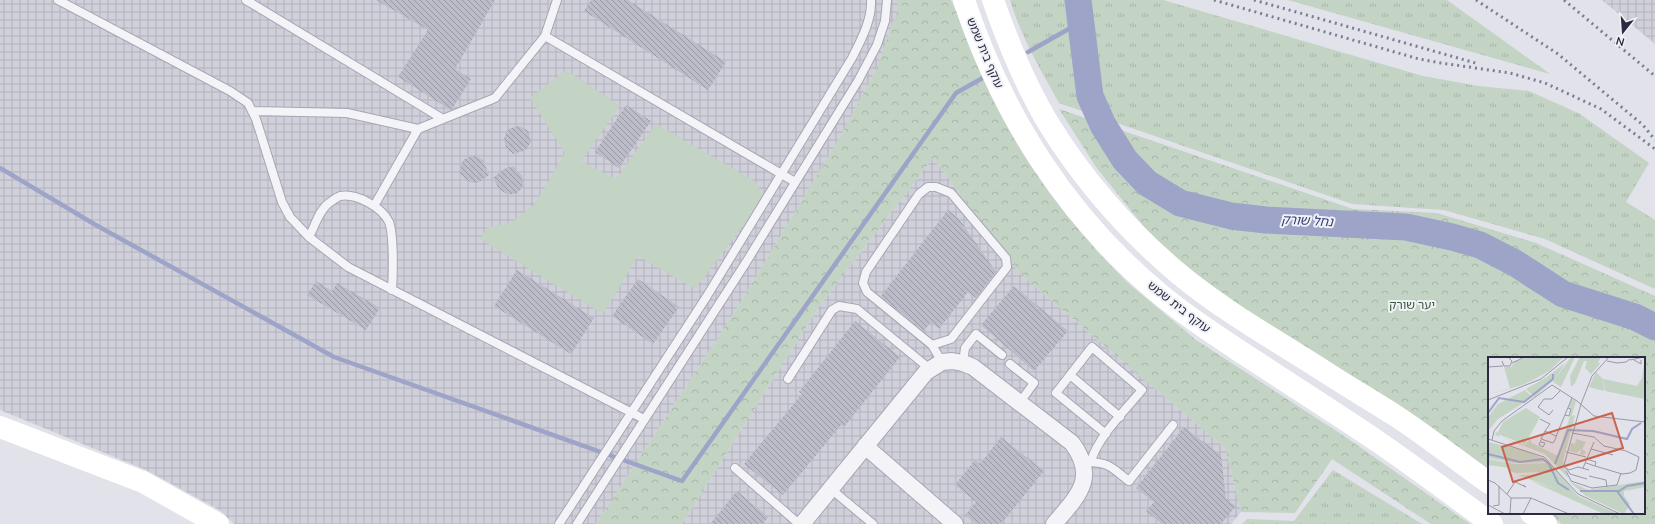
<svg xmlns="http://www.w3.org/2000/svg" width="1655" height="524" font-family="'Nunito Sans','Noto Sans Hebrew',sans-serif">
  <defs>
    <pattern id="industrial-grid" width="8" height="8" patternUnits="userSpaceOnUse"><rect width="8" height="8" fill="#d0d0db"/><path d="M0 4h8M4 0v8" fill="none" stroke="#b3b3bd"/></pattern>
    <pattern id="grass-tufts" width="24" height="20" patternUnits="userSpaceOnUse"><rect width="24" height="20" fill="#c3d3c4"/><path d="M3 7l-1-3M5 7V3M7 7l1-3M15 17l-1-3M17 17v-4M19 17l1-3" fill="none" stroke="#a8b5aa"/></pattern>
    <pattern id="forest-crowns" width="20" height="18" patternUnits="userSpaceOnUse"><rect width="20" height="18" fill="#c3d3c4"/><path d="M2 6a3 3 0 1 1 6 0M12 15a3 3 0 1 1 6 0" fill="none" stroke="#a8b5aa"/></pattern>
    <pattern id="building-back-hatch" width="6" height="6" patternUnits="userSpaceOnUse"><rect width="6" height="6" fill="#bcbcc9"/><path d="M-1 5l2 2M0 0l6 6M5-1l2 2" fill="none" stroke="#9999a5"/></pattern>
  </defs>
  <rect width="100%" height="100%" fill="#e1e2ea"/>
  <!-- industrial -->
  <path fill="url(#industrial-grid)" d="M0,0H897V11L876,70L840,137L736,310L596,524H234L221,511L146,470L0,410Z
    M1602,0H1655V44Z
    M933,158L1020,274L1225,448L1241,512L1231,524H682L818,308Z"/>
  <!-- grass -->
  <path fill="url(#grass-tufts)" d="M1010,0H1163L1423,76L1478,86L1529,91L1580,114L1649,163L1626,202L1655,220V289L1545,239L1444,210L1352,204L1059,103C1040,69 1021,37 1010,0Z
    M1288,0H1447L1550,74Z
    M1333,470L1422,524H1242L1247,519L1294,521Z"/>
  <!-- forest -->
  <path fill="url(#forest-crowns)" d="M897,0H951L995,96L1042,175L1096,250L1128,283L1196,340L1347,438L1470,524H1431L1332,459L1295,513L1241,512L1225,448L1020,274L933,158L818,308L682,524H596L736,310L840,137L876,70L897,11Z
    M1059,109L1353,209L1437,213L1536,243L1655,296V524H1562L1547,513H1644V358H1489V472L1224,301L1149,233L1096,167Z"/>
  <!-- green -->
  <path fill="#c3d3c4" d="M566,70L620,106L581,161L616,179L656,124L756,182L764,198L695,289L638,256L603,314L480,239L487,228L512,222L535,204L565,153L530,98Z"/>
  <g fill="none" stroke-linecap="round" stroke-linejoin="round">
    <!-- stream -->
    <path stroke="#9ea4c8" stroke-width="4.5" d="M1028,52L1081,22
      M0,168L94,224L334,357L682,481L956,93L988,75"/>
    <!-- river -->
    <path stroke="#9ea4c8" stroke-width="27" d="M1078,0L1090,96L1103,125L1125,160L1147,183L1180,203L1231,216L1266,220L1406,227L1452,237L1480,245L1515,263L1563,294L1635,317L1655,327"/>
  </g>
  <!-- building -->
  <path fill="url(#building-back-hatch)" d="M376,0H495L455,69L471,79L452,109L451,110L398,77L428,30Z
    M591,0H628L726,62L708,90L584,11Z
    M626,105L651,121L619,168L595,152Z
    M519,126L527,130L529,133L531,142L526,150L513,154L506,147L504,139L507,130L511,128Z
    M471,156H476L483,160L489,175L479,182L474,183L466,180L460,173V169L463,160Z
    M513,166L522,176L523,184L522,188L516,194H507L499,189L493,178L504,169Z
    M948,210L959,219L996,272L976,298L968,292L939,329L931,322L924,331L881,296Z
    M517,270L594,318L571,354L494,306Z
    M638,279L679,307L653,344L612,316Z
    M316,281L332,291L337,283L380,308L366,330L307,295Z
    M1014,286L1068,331L1034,371L981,325Z
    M855,321L900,357L844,427L841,425L783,495L744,464L802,394L799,392Z
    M1184,427L1221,455L1226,499L1236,506L1221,524H1162L1146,511L1154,502L1136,488Z
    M1001,437L1044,471L1001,524H976L965,515L976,502L955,485L975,460L980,464Z
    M737,491L768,517L762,524H710Z"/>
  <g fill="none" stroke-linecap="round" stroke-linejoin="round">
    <defs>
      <path id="lane" d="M58,0L230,91L248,103L256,119L282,202L290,217L309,237L348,267L644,419
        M246,0L443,119
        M545,36L795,182
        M252,111L347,113L418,129
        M928,187H936L951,193L1006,258L1007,267L951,339L932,345L867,292L863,283L866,272L919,194Z
        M374,206L418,129L495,98L545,36L557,0
        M309,237C315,226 319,210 329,203C332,201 337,197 340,196C356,193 382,207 389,222C394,235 393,275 392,290
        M932,345L942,362
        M963,363L965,348L976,334L1002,355
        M1010,364L1034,383L1020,402
        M1070,375L1120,417
        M788,379L832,310L839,306L857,309L930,369
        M1087,462C1109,462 1112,468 1129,481L1173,425
        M1091,462C1096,439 1126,409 1142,390L1092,347L1056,393L1106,434
        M735,468L799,524
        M831,489L873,524
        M559,524L707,296L852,58C861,40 872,20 871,0
        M577,524L745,264L858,81L877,45L885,21L887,0"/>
      <path id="street" d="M865,446L955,524
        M802,524L926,372L942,362L952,361L963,363L973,367L1072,443C1098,478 1078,496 1054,524"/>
    </defs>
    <!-- lane casing -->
    <use href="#lane" stroke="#a6a7b4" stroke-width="10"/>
    <!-- street casing -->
    <use href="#street" stroke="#a6a7b4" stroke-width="18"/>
    <!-- lane -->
    <use href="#lane" stroke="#f4f4f8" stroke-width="8"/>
    <!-- street -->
    <use href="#street" stroke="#f4f4f8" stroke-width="16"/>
    <!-- secondary -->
    <path stroke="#fff" stroke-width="22" d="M964,0C1002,115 1067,218 1161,295C1191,320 1223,340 1255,361C1296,388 1337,414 1377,441C1416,468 1454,496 1492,524
      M993,0C1008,43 1026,87 1050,126C1085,182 1129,232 1179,274C1225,312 1279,342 1330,375C1352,389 1374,402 1396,416C1428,437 1458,461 1489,483
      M0,427L143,482L218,524
      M1531,513L1546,524"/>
    <!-- rail -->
    <path stroke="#7b7d93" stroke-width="3" stroke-dasharray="2 4" stroke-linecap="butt" d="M1214,0L1419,59L1441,63L1510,73L1545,83L1601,109L1655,149
      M1254,0L1479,64
      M1476,0L1558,54L1643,125L1655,140
      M1564,0L1655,76"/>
  </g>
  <g text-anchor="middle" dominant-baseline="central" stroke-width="4" stroke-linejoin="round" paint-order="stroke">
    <!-- street labels -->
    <g font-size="12" fill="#2a2b41" stroke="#f1f2f7">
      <text transform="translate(985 53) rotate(67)">עוקף בית שמש</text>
      <text transform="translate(1179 307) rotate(38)">עוקף בית שמש</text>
    </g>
    <!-- park labels -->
    <g font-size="12" fill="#385c3d" stroke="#f1f2f7">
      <text x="1412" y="305">יער שורק</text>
    </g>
    <!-- water labels -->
    <g font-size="13" font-style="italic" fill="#363d73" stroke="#f1f2f7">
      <text transform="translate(1307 221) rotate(3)">נחל שורק</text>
    </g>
  </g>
  <!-- overview -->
  <g transform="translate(1488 357)">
    <rect width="157" height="157" fill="#e1e2ea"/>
    <path d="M40,0H76L61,14L43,24L34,28L0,38L22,31L16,10H23L27,5ZM83,0H87L73,30L65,25ZM157,0V42L117,34L115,22L149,29L154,21ZM38,51L52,60L37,87L9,77L15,65ZM0,102L27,107L62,106L90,139L130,157H116L43,124L70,133L30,118L57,117V115L28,116L22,114V111L0,108Z" fill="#c3d3c4"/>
    <path d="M92,0H113L110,5L112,7L103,17L97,11L99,4H96L87,26L83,30L82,19ZM77,6L68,21L46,40L38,32L59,20ZM108,15L115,22L116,34L101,30ZM37,33L44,40L10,62L0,74V60L10,47ZM84,42L88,44L84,58L87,59L75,104L80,121L57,97L7,78L8,74L12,80L37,88L42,82L44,86L70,99L84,52L81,50ZM0,85L39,94L62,105L28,106L0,101ZM81,124L100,133L157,124V130L136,134V139L142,147L136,157L98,139Z" fill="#c3d3c4"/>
    <path d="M88,82L98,85L94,92L98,95L96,98L92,97L93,92L89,96L81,94L83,86L87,87Z" fill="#c3d3c4"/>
    <path fill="none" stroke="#9ea4c8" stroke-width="2" d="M0,56L11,41L36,45L65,22V17M0,97L32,105L55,102L61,107L70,126L81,133M67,107L80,73L105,74L139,82L144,72L153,66M92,134H131L139,129L157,126M129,134L146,157"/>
    <path fill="none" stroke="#9899a6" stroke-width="1" d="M142,3L156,0M146,3L153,7V3M14,4L16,9H22L24,4L20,0M119,4L129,6L138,5L142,2M24,6L37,0M0,10L15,9M0,43L53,22L80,0M93,47L76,108L82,117L99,122M93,47L104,19L121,0M65,53L61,58L50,50L56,42H64L73,33M77,58L81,59L83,52L80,51M52,62L62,67L57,74M84,76L106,80L116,89L138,94L151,100M68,79L57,74L53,82L65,86L66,85L71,72L84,41M0,82L56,100L90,137L132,157M4,83L6,74L14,64L64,28L89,44L106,59L157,65M53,85L57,86L55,90L51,88L53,83M103,92L125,98M78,95L98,100M98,102L108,105L107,109L98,106M107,109L134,117L142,116L148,113L151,100M78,111L81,113L90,110L101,113M95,111L106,85M78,114L83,124L104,131L129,128L133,116M101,119L118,123L119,130M0,123L7,126L23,141M19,137L27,125L38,130L35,128M23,141H43L81,157M0,148L17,157M5,149L11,148V129M22,157L23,141M35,157L43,141"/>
    <path fill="#c9624c" fill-opacity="0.15" stroke="#c9624c" stroke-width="2" d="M124,56L135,91L25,125L14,90Z"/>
    <rect width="157" height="157" fill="none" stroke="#2a2b41" stroke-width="2"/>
  </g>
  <!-- north arrow -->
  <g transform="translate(1623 32) rotate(197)" stroke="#f1f2f7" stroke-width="3" paint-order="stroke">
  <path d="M0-3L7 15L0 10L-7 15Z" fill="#2a2b41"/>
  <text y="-6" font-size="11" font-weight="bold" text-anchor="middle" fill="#2a2b41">N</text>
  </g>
</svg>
